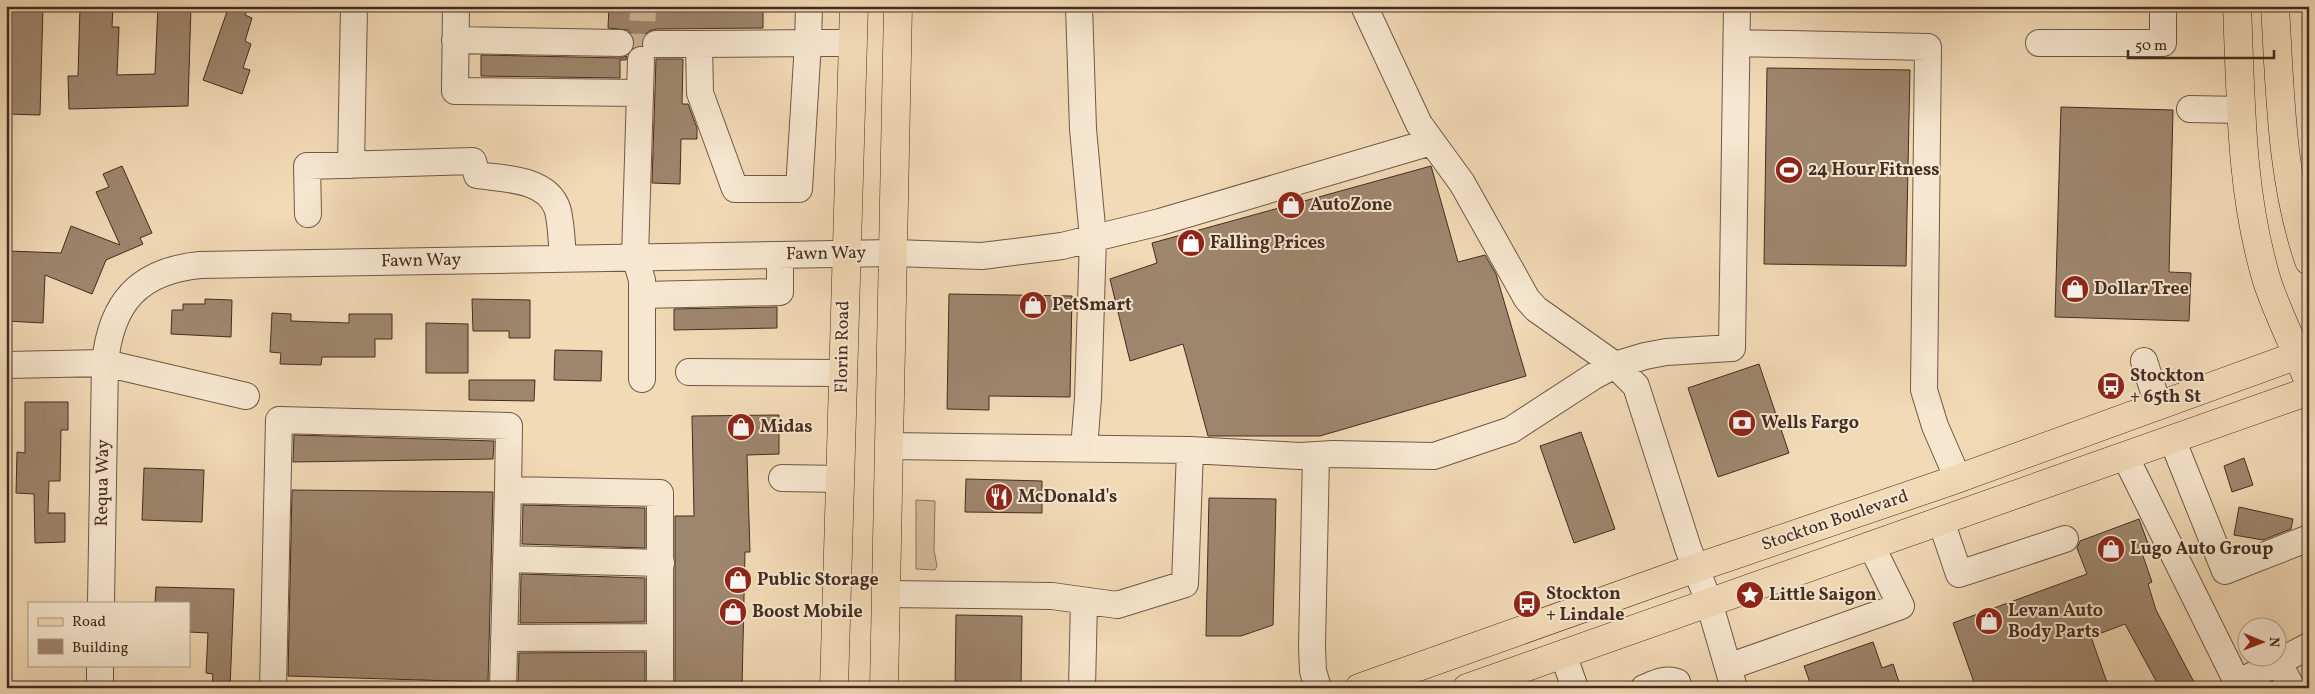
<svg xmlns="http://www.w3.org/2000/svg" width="2315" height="694" font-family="Vollkorn,serif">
  <rect width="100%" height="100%" fill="#f2dab6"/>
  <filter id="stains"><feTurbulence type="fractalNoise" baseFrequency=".004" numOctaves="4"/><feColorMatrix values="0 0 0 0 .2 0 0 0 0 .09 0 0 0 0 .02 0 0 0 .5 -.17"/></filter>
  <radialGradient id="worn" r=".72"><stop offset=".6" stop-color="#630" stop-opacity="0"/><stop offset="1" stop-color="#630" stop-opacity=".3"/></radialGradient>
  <!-- green -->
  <path fill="#d4bc9d" stroke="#8c745f" d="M916,500L935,501L934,550L937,566L935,570L916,569Z"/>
  <!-- building -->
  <path fill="#9e866e" stroke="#432c21" d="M11,6H43L40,115L6,114L8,27H11Z
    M80,6H113L112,27H119L117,75L155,74L158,6H191L188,106L69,109L68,76H78Z
    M229,6H249L245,15L252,18L245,41L251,44L243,68L250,70L242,94L203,80Z
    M609,6H763V28L656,29L649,31L643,36L641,45L634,47L633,36L628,30L608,28Z
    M481,55L620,58L627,56L626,60H620V78L481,76Z
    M656,59H683L682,104H688L697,128V139H681L680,184L652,183Z
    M1767,68L1910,70L1906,266L1764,264Z
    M2061,107L2173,110L2169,272L2191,273L2189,321L2055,317Z
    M122,166L152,233L140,238L143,244L106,260L92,294L45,275L43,323L6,321L8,251L61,253L71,226L120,245L96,192L109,187L103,174Z
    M1431,166L1458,262L1485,255L1496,274L1526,376L1320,436H1208L1183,344L1130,361L1110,279L1157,263L1152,243Z
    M949,294L1072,296L1070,397L989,396V410L947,409Z
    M205,299L232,300L231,337L171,334L172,310H183V304H205Z
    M472,299L530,300V338H509V331H473Z
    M777,307V328L674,330V309Z
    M272,313L291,314V321L349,323V314H392V339H375V357H322L321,365L280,364L281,353L270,352Z
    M426,323L468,324V373H426Z
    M555,350L602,351L601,381L554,380Z
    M1759,364L1789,453L1718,477L1688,388Z
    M469,380H535L534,401L469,400Z
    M25,402H68V430H61L60,481H49L48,513H65V542L35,543L34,494L16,493L17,452L25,453Z
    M779,415V454L747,455L750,552H745L742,688H675V516H694L692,416Z
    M1581,432L1615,529L1574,543L1540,446Z
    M294,435L494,441L493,459L293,462Z
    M2244,458L2253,485L2232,492L2224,466Z
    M144,468L204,470L202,522L142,520Z
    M966,479L1042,481V513L965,512Z
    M292,490L493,492L488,682L288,676Z
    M1209,498L1276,499L1273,625L1241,636H1206Z
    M523,505L645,508V548L522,544Z
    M2239,507L2293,519L2291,529L2263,540L2234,535Z
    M2139,519L2150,549L2142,553L2152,582L2148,584L2156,610L2197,688H2160L2125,624L2091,637L2109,688H1976L1953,623L2087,574L2077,548L2080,541Z
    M521,574L645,578V622L520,623Z
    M156,587L234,589L230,688H212L213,674L206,673L208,633L189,632V603H155Z
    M956,615L1022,616L1021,688H955Z
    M1873,642L1882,668L1893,664L1901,688H1812L1804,666Z
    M645,652V687L518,684L519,653Z"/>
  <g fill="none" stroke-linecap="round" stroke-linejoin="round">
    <!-- minor-tunnel -->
    <path stroke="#cfb798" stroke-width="26" stroke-dasharray="26 13" stroke-linecap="butt" d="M641,60L643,6"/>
    <defs>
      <path id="minor" d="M456,6L455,91L640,93
        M809,6L808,43H853
        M1079,6L1083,129L1093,238L1088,398L1084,448
        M1364,6L1419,124L1462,183L1527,299L1536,309L1615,365L1636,386L1688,548L1709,602L1734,688
        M455,40L620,43
        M808,43L799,189H735L700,93L699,44Z
        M1737,43L1928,47L1924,390L1935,426L1958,479
        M2039,43H2163V6
        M656,44H699
        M641,60L635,257L642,280V295L780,292V255
        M2190,109L2241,110
        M351,165L354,6
        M308,214L307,166L473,161L477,175C503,179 546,178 557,208C561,218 562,246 563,259
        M2144,361L2158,405
        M6,365L105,363L246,396
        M689,372L843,373
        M642,379V295
        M2172,439L2225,571L2309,538
        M889,446L1190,450L1300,456L1333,454L1434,456L1511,430L1594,376L1615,365L1645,356L1666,352L1732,348L1737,6
        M1316,455L1312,647L1313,671L1318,688
        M2125,456L2240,688
        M782,478L840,479
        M1941,521L1959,574L2065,539
        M506,559L661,563
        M886,594L1052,596L1117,605L1185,584L1190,450
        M101,603L105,363C111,302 139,271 200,265L893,253L982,256L1062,246L1160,222L1431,142
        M504,638L660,637
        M1563,654L1575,688
        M2278,662L2292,688
        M1728,667L1901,606L1871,545
        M2238,683L2309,646
        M100,688V665
        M273,688L279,420L509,426L508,490
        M503,688L508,490L660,493V688
        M1082,688L1084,601
        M1644,688C1656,683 1665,678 1677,682L1679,688"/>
      <path id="major" d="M2237,6C2241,98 2240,192 2267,281C2277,312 2293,343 2305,373
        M2275,6C2280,91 2281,180 2309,261
        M834,688L854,6
        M884,688L898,6
        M1359,688L1696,568L1954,480L2309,351
        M1467,688L2309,391"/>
    </defs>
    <!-- minor casing -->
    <use href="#minor" stroke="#6f5846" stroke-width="28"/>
    <!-- major casing -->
    <use href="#major" stroke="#432c21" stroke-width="29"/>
    <!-- minor -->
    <use href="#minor" stroke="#f7e7d0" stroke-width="26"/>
    <!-- major -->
    <use href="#major" stroke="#f2dab6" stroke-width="28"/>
  </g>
  <!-- icons -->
  <defs>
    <symbol id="stadium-disc" viewBox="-11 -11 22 22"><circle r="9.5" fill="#8f2418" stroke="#f7e7d0"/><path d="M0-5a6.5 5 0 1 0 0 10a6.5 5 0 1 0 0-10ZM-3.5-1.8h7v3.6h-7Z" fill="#fff"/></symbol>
    <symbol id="shop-disc" viewBox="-11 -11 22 22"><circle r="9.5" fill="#8f2418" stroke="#f7e7d0"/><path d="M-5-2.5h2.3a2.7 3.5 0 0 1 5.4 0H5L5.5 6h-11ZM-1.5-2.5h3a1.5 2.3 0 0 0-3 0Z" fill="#fff"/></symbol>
    <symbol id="bus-disc" viewBox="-11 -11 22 22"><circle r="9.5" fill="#8f2418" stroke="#f7e7d0"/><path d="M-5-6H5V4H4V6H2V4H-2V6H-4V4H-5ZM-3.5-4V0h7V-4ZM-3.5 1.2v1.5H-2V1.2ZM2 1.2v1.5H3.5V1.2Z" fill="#fff"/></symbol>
    <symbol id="bank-disc" viewBox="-11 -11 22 22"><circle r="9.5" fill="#8f2418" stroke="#f7e7d0"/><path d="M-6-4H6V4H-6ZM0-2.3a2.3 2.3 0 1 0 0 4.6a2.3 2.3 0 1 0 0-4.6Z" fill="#fff"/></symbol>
    <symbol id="restaurant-disc" viewBox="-11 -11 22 22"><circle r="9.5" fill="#8f2418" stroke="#f7e7d0"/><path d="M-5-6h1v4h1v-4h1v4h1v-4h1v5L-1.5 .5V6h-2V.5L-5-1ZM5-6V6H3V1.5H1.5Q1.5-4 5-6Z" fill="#fff"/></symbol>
    <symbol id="sight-disc" viewBox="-11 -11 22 22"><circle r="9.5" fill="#8f2418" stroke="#f7e7d0"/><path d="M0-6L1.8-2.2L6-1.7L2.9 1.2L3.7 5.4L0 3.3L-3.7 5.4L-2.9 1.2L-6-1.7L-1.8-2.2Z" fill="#fff"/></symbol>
  </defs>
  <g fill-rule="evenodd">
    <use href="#stadium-disc" x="1773" y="154" width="32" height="32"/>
    <use href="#shop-disc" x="1275" y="189" width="32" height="32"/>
    <use href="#shop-disc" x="1175" y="227" width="32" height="32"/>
    <use href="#shop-disc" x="2059" y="273" width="32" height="32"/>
    <use href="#shop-disc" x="1017" y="289" width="32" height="32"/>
    <use href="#bus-disc" x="2095" y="370" width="32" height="32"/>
    <use href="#bank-disc" x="1726" y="407" width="32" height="32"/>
    <use href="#shop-disc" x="725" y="411" width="32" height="32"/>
    <use href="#restaurant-disc" x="983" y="481" width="32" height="32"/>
    <use href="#shop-disc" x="2095" y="533" width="32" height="32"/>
    <use href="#shop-disc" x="722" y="564" width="32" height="32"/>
    <use href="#sight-disc" x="1734" y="579" width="32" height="32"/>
    <use href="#bus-disc" x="1511" y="588" width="32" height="32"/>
    <use href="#shop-disc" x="717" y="596" width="32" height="32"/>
    <use href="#shop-disc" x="1973" y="605" width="32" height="32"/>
  </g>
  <g text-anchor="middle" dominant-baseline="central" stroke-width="4" stroke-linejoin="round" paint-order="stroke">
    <!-- poi labels -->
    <g font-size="18" font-weight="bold" fill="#432c21" stroke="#f7e7d0" text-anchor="start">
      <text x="1808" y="170">24 Hour Fitness</text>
      <text x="1310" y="205">AutoZone</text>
      <text x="1210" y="243">Falling Prices</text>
      <text x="2094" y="289">Dollar Tree</text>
      <text x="1052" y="305">PetSmart</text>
      <text x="2130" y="376">Stockton<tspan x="2130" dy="21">+ 65th St</tspan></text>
      <text x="1761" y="423">Wells Fargo</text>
      <text x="760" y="427">Midas</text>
      <text x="1018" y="497">McDonald's</text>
      <text x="2130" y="549">Lugo Auto Group</text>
      <text x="757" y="580">Public Storage</text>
      <text x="1546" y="594">Stockton<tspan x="1546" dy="21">+ Lindale</tspan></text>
      <text x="1769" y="595">Little Saigon</text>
      <text x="2008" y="611">Levan Auto<tspan x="2008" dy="21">Body Parts</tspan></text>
      <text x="752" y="612">Boost Mobile</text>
    </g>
    <!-- street labels -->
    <g font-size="18" fill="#432c21" stroke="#f7e7d0">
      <text transform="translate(826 254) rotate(-1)">Fawn Way</text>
      <text transform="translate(421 261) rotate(-1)">Fawn Way</text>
      <text transform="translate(843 347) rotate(-89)">Florin Road</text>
      <text transform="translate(103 483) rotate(-89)">Requa Way</text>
      <text transform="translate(1835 521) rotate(-19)">Stockton Boulevard</text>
    </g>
  </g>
  <!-- margin -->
  <rect width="2315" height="694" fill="none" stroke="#f2dab6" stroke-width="25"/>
  <rect x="8" y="8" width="2300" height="679" fill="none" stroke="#432c21" stroke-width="2.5"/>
  <rect x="12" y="12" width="2290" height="669" fill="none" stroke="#432c21"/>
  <!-- legend -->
  <rect x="28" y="602" width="162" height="65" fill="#f7e7d0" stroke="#af9c8a"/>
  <rect x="38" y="618" width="25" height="8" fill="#f2dab6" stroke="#af9c8a"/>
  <text x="72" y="626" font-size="15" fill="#432c21">Road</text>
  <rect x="38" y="639" width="25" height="15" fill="#9e866e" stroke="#af9c8a"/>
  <text x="72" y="652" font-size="15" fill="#432c21">Building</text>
  <!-- north arrow -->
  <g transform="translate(2262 642) rotate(91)"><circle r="24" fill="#f7e7d0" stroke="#af9c8a"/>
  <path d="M0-4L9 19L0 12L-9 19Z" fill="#8f2418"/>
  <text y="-8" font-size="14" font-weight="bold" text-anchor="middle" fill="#432c21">N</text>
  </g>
  <!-- scale -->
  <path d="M2128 50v8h146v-8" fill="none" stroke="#432c21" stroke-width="2.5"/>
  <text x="2135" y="50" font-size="15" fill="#432c21" stroke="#f7e7d0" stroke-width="4" paint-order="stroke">50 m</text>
  <rect width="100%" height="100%" filter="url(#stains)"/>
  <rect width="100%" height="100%" fill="url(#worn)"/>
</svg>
